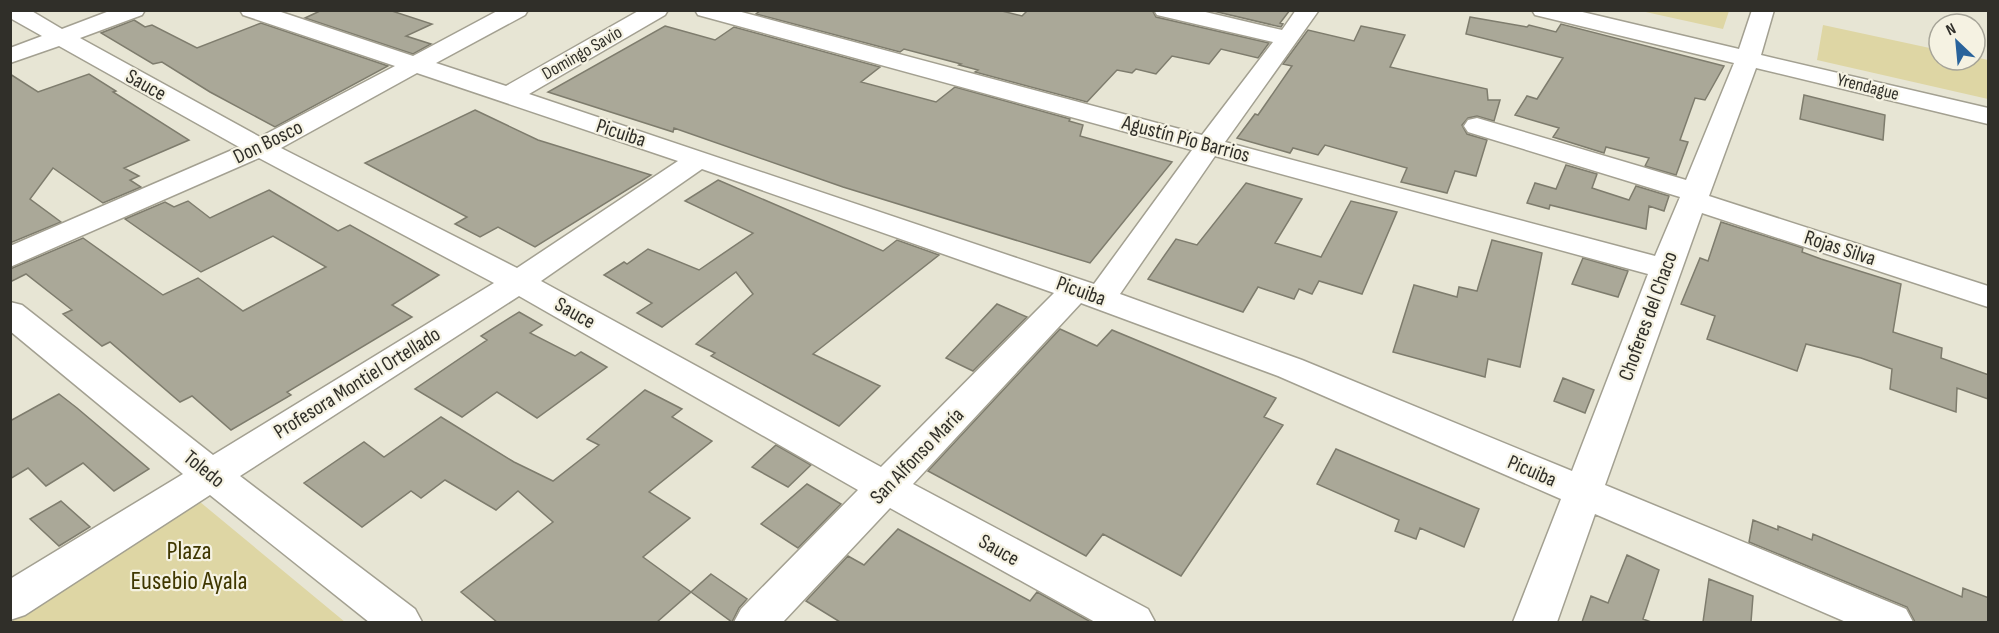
<svg xmlns="http://www.w3.org/2000/svg" width="1999" height="633" font-family="'Sofia Sans Condensed',sans-serif">
  <rect width="100%" height="100%" fill="#e7e5d4"/>
  <!-- green -->
  <path fill="#ded6a4" d="M1641,11H1729L1723,29Z
    M1823,25L1939,50V60H1975V57L1988,60V99L1817,60Z
    M194,497L345,622H11L10,616Z"/>
  <!-- building -->
  <path fill="#aaa898" stroke="#7e7c6d" stroke-width="1.5" d="M322,10H389L432,24L406,36L431,44L413,54L305,18Z
    M761,10H998L1022,16L1028,10H1152L1156,17L1269,43L1258,58L1221,49L1209,64L1172,56L1156,74L1136,69L1132,73L1117,70L1087,102L975,72L978,70L959,65L961,64L904,49L900,52L756,14Z
    M1209,10H1290L1280,23L1283,24L1281,27Z
    M1470,17L1527,27L1529,25L1556,32L1561,24L1724,66L1705,100L1695,98L1680,140L1688,142L1676,175L1645,166L1649,158L1606,147L1604,153L1553,137L1559,128L1515,115L1527,96L1537,99L1563,58L1466,34Z
    M134,20L145,27L152,25L197,48L261,23L388,66L275,127L210,92L162,62L153,64L101,33Z
    M665,26L715,40L734,27L880,67L861,82L936,102L955,87L1070,119L1069,121L1083,125L1080,136L1172,162L1090,263L843,187L674,128L673,132L548,92Z
    M1361,26L1405,35L1390,67L1487,89L1488,100H1500L1494,121L1477,116L1468,118L1462,125L1467,134L1487,140L1476,176L1455,171L1447,193L1401,182L1407,168L1325,145L1318,155L1293,148L1290,153L1237,138L1255,114L1258,115L1292,66L1283,64L1308,30L1354,41Z
    M10,74L38,92L89,74L116,91L113,92L189,140L124,168L139,176L130,180L141,187L103,203L53,168L30,199L61,222L10,243Z
    M1804,95L1885,115L1883,140L1800,119Z
    M475,110L538,140L651,175L535,247L498,227L480,237L455,224L467,217L365,163Z
    M1566,165L1597,174L1592,188L1629,200L1636,186L1669,196L1664,211L1649,206L1646,229L1550,205L1549,209L1527,203L1535,183L1556,189Z
    M718,180L883,251L897,240L939,255L813,354L880,386L839,426L711,356L715,353L696,344L753,294L736,272L662,327L637,313L652,303L604,275L624,262L627,264L648,249L699,270L753,233L685,201Z
    M1246,183L1302,199L1275,243L1321,257L1351,201L1397,212L1362,294L1319,281L1312,294L1299,289L1294,299L1258,287L1243,312L1148,279L1176,239L1197,245Z
    M269,190L338,231L350,225L439,275L392,305L412,317L287,392L291,395L231,430L192,396L180,402L110,342L102,346L63,314L72,310L26,274L10,282V269L83,238L163,295L198,278L243,311L326,267L273,236L201,272L125,219L165,202L174,207L188,201L210,218Z
    M1721,222L1803,248L1802,252L1821,259L1901,284L1893,332L1942,348L1941,358L1989,375L1988,399L1957,388L1956,412L1890,389L1892,369L1861,358L1806,344L1797,371L1707,339L1715,316L1681,304L1700,258L1708,261Z
    M1492,240L1542,253L1520,367L1488,359L1485,377L1393,352L1414,285L1457,297L1459,287L1477,291Z
    M1583,258L1628,271L1618,297L1572,284Z
    M997,304L1027,317L973,371L946,358Z
    M519,312L542,325L530,333L575,356L581,352L607,367L537,418L497,392L462,417L415,389L487,340L481,336Z
    M1060,329L1097,346L1112,330L1276,398L1264,417L1283,425L1181,576L1103,534L1086,556L928,471Z
    M1563,378L1594,390L1585,413L1554,401Z
    M645,390L682,409L672,417L712,441L649,492L690,518L643,557L691,592L657,622H497L461,592L553,522L518,491L496,510L445,480L421,498L411,491L362,527L304,483L364,442L384,457L441,417L514,462L553,481L599,445L587,439Z
    M59,394L77,408L149,469L114,491L83,463L46,486L28,468L10,479V421Z
    M776,445L811,465L788,487L752,467Z
    M1336,449L1479,509L1464,547L1420,528L1416,539L1395,531L1399,520L1317,484Z
    M807,484L841,504L798,548L761,524Z
    M61,501L90,527L59,546L30,519Z
    M1753,520L1778,530V526L1812,540L1813,534L1962,597L1963,588L1989,598V622H1915L1907,607L1749,542Z
    M898,529L1030,601L1037,592L1091,622H840L806,601L848,556L864,565Z
    M1627,555L1659,570L1643,619L1651,622H1582L1591,596L1608,603Z
    M711,574L747,599L739,608L732,622L691,592Z
    M1709,579L1753,596L1751,622H1703Z"/>
  <g fill="none" stroke-linecap="round" stroke-linejoin="round">
    <defs>
      <path id="minor" d="M10,10H30L62,29L112,10H145L142,15L80,38L260,137L395,66L243,15L240,10H275L413,56L499,10H528L525,15L436,63L506,86L640,10H668L665,15L529,94L1094,284L1192,150L698,15L695,10H734L1202,135L1273,42L1157,15L1154,10H1197L1282,30L1296,10H1319L1225,142L1655,256L1680,197L1468,132L1464,126L1468,120L1477,118L1686,180L1734,63L1535,15L1532,10H1574L1739,49L1752,10H1774L1761,55L1988,108V124L1756,68L1709,196L1988,286V307L1702,213L1605,485L1906,609L1913,622H1846L1595,514L1557,622H1513L1561,499L1278,376L1081,303L913,484L1148,609L1155,622H1095L890,508L783,622H734L741,609L858,490L519,296L240,476L415,609L422,622H369L210,495L25,615L10,620V579L183,474L10,331V302L22,305L213,455L494,283L259,158L10,267V246L239,147L59,46L10,63V48L42,36L10,18ZM417,73L678,161L517,268L281,148ZM1215,156L1648,274L1572,471L1302,360L1120,294ZM702,169L1054,293L881,467L541,281Z"/>
    </defs>
    <!-- minor casing -->
    <use href="#minor" stroke="#a3a091" stroke-width="3"/>
    <!-- minor -->
    <use href="#minor" fill="#fff" fill-rule="evenodd"/>
  </g>
  <g text-anchor="middle" dominant-baseline="central" stroke-width="4.5" stroke-linejoin="round" paint-order="stroke">
    <!-- far-street labels -->
    <g font-size="18" fill="#302f29" stroke="#f5f2e2">
      <text transform="translate(582 53) rotate(-30)">Domingo Savio</text>
      <text transform="translate(1868 87) rotate(14)">Yrendague</text>
    </g>
    <!-- street labels -->
    <g font-size="21" fill="#302f29" stroke="#f5f2e2">
      <text transform="translate(146 85) rotate(29)">Sauce</text>
      <text transform="translate(621 133) rotate(18)">Picuiba</text>
      <text transform="translate(1186 139) rotate(15)">Agustín Pío Barrios</text>
      <text transform="translate(268 142) rotate(-26)">Don Bosco</text>
      <text transform="translate(1840 248) rotate(18)">Rojas Silva</text>
      <text transform="translate(1081 291) rotate(20)">Picuiba</text>
      <text transform="translate(575 313) rotate(29)">Sauce</text>
      <text transform="translate(1648 316) rotate(-70)">Choferes del Chaco</text>
      <text transform="translate(357 383) rotate(-32)">Profesora Montiel Ortellado</text>
      <text transform="translate(917 456) rotate(-46)">San Alfonso María</text>
      <text transform="translate(204 469) rotate(39)">Toledo</text>
      <text transform="translate(1532 471) rotate(23)">Picuiba</text>
      <text transform="translate(999 550) rotate(29)">Sauce</text>
    </g>
    <!-- near-park labels -->
    <g font-size="26" fill="#3f3700" stroke="#f5f2e2">
      <text x="189" y="551">Plaza<tspan x="189" dy="30">Eusebio Ayala</tspan></text>
    </g>
  </g>
  <!-- border -->
  <rect width="1999" height="633" fill="none" stroke="#302f29" stroke-width="24"/>
  <!-- north arrow -->
  <g transform="translate(1957 42) rotate(334)"><circle r="28" fill="#f5f2e2" stroke="#a6a498" stroke-width="1.5"/>
  <path d="M0-4.5L10 22L0 15L-10 22Z" fill="#29639b"/>
  <text y="-9" font-size="16" font-weight="bold" text-anchor="middle" fill="#302f29">N</text>
  </g>
</svg>
